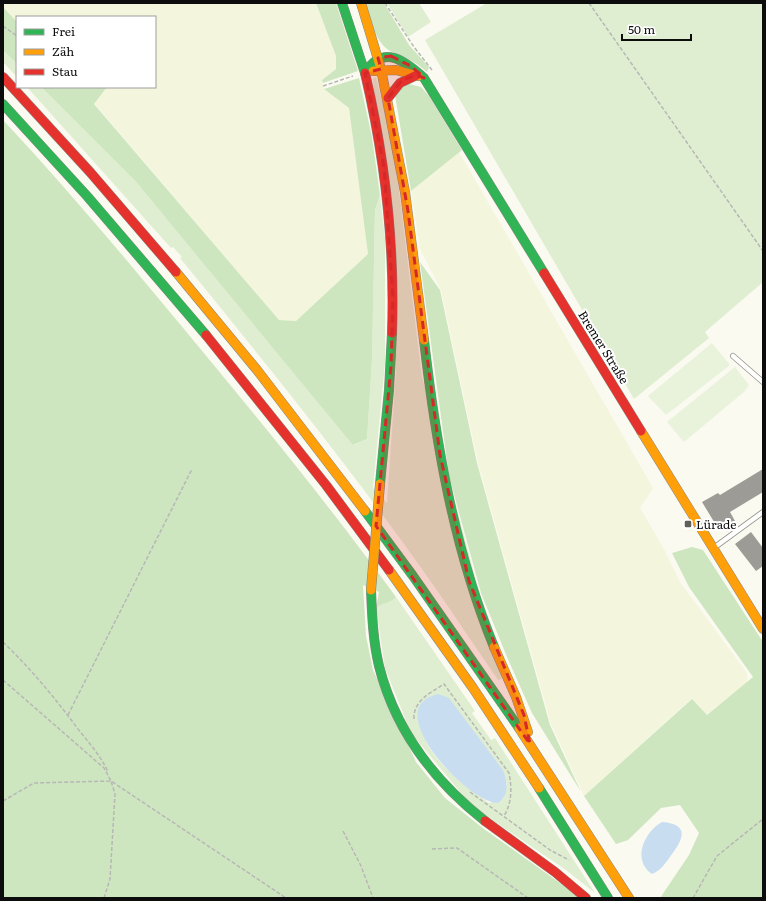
<svg xmlns="http://www.w3.org/2000/svg" width="766" height="901" font-family="Literata,serif">
  <rect width="100%" height="100%" fill="#fafaf0"/>
  <!-- farmland -->
  <path fill="#f4f5dd" d="M3,3H316L336,56V69L322,80L324,89L349,108L368,254L296,321L279,320L94,103L107,87H155V17H17V22L3,7Z
    M459,152L653,488L640,508L664,549L680,582L747,673V683L706,715L691,699L584,796L551,724L478,463L441,290L420,249L411,191Z"/>
  <!-- green -->
  <path fill="#dfeed1" fill-rule="evenodd" d="M387,3H419L431,22L408,37Z
    M487,3H763V282L705,332L709,338L634,399L425,40Z
    M3,50L17,64V77L3,62Z
    M376,77L394,151L422,377L502,679L498,680C474,645 451,610 427,576C349,466 265,362 180,258L182,257L173,247L171,248L27,87H41L137,183L354,445L367,439L372,360L375,210L380,195L385,238V363L373,488L387,503L396,371L373,79Z
    M396,597L475,711L472,713L491,740L495,738L595,893L566,870L491,819L466,799L411,733L385,668L376,608C382,601 391,604 396,597ZM431,696L449,699L503,770L507,784L503,799L489,803C466,786 440,768 427,743C423,734 423,713 422,703Z"/>
  <!-- forest -->
  <path fill="#cee6c0" d="M316,3H336L358,71L323,83L322,80L336,69V56Z
    M365,3H384L409,45L429,67L427,72C413,60 408,59 392,52C375,44 371,19 365,3Z
    M3,7L17,22V64L3,50Z
    M359,78L372,137L380,195L375,210L372,360L367,439L353,445L137,183L41,87H107L94,104L279,320L296,321L368,254L349,108L324,89Z
    M409,84L421,87L429,96L462,150L411,191L395,95L399,89Z
    M3,120C66,187 125,258 184,329C257,417 329,505 396,597C391,604 382,602 376,608L379,592L363,585L366,636L373,670L416,762L445,798L484,829L581,898H3Z
    M420,262L440,290L477,463L550,725L581,792L532,713L507,657L481,593L449,476Z
    M692,547L703,550L763,642V898H660L689,855L699,833L680,805L661,808L628,840L616,844L584,796L692,699L707,715L753,677L689,587L672,553Z"/>
  <!-- pitch -->
  <path fill="#e9f3db" d="M712,343L730,365L666,415L648,396Z
    M735,367L749,385L745,391L684,442L667,422Z"/>
  <!-- water -->
  <path fill="#c9ddf1" d="M438,694L449,698L503,770C508,782 509,796 498,803C469,804 377,707 438,694Z
    M662,822C689,824 684,838 672,854C667,861 661,871 652,874C631,860 645,831 662,822Z"/>
  <!-- building -->
  <path fill="#9c9b96" d="M763,469V492L730,512L735,521L719,530L702,502L718,493L720,495Z
    M751,532L763,548V566L756,571L735,544Z"/>
  <g fill="none" stroke-linecap="round" stroke-linejoin="round">
    <defs>
      <path id="lane" d="M733,356L763,382
        M715,547L763,512"/>
      <path id="fast" d="M342,3L365,73
        M365,73C383,44 404,60 424,78L544,273
        M3,104L87,196L206,335
        M424,340C436,445 454,549 494,647
        M380,484L389,390L392,333
        M365,511L413,576L519,728
        M371,590C372,615 373,641 379,666C395,729 434,781 485,821
        M539,788L608,898"/>
      <path id="slow" d="M361,3L381,69
        M381,69L405,192L424,340
        M373,71L396,70L418,76
        M176,272L257,370L365,511
        M641,431L763,629
        M389,570L473,688L539,788
        M494,647L516,697L528,732
        M519,728L629,898"/>
      <path id="jam" d="M365,73C385,158 395,245 392,333
        M3,77L90,172L176,272
        M388,98L400,83L417,75
        M544,273L641,431
        M206,335L326,485L389,570
        M485,821L555,872L586,898"/>
    </defs>
    <!-- lane casing -->
    <use href="#lane" stroke="#93938f" stroke-width="6"/>
    <!-- fast casing -->
    <use href="#fast" stroke="#8a8a85" stroke-width="10"/>
    <!-- slow casing -->
    <use href="#slow" stroke="#8a8a85" stroke-width="10"/>
    <!-- jam casing -->
    <use href="#jam" stroke="#8a8a85" stroke-width="10"/>
    <!-- path -->
    <path stroke="#b7b7b5" stroke-width="1.5" stroke-dasharray="4 2" stroke-linecap="butt" d="M385,3L414,47L432,70
      M589,3L763,251
      M3,26L17,36
      M323,86L353,76
      M3,642C31,669 55,698 78,729C89,743 101,756 108,772
      M3,680L104,768L111,781L286,898
      M68,715L192,469
      M414,719C413,701 430,693 444,684L509,773C512,788 512,803 504,816
      M470,792L550,850L569,860
      M3,801L34,783L111,781
      M343,831L361,866L373,898
      M432,849L457,848L528,898
      M104,898L110,879L115,794L111,781
      M693,898L717,856L763,819"/>
    <!-- lane -->
    <use href="#lane" stroke="#fefefd" stroke-width="4.5"/>
    <!-- fast -->
    <use href="#fast" stroke="#30b455" stroke-width="9"/>
    <!-- slow -->
    <use href="#slow" stroke="#ff9f0a" stroke-width="9"/>
    <!-- jam -->
    <use href="#jam" stroke="#e5322d" stroke-width="9"/>
    <defs>
      <path id="slow-bridge" d="M371,590L380,484"/>
    </defs>
    <!-- slow-bridge casing -->
    <use href="#slow-bridge" stroke="#80807c" stroke-width="10" stroke-linecap="butt"/>
    <!-- slow-bridge -->
    <use href="#slow-bridge" stroke="#ff9f0a" stroke-width="9"/>
  </g>
  <!-- marked area -->
  <path fill="#d62828" fill-opacity="0.2" stroke="#d62828" stroke-width="3" stroke-dasharray="8 5" stroke-linejoin="round" d="M391,56L411,66L424,78L417,75L402,80L388,98L408,211L440,455L469,581L524,715L530,744L376,526L391,366L393,299L384,167L365,73L381,69L378,58Z"/>
  <!-- markers -->
  <rect fill="#5f5f5c" stroke="#fff" stroke-width="1.5" x="684" y="520" width="8" height="8" rx="2"/>
  <g text-anchor="middle" dominant-baseline="central" stroke-width="4" stroke-linejoin="round" paint-order="stroke">
    <!-- street labels -->
    <g font-size="12" fill="#0c0c0c" stroke="#fff">
      <text transform="translate(604 347) rotate(58)">Bremer Straße</text>
    </g>
    <!-- poi labels -->
    <g font-size="12" fill="#0c0c0c" stroke="#fff" text-anchor="start">
      <text x="696" y="524">Lürade</text>
    </g>
  </g>
  <!-- border -->
  <rect width="766" height="901" fill="none" stroke="#0c0c0c" stroke-width="8"/>
  <!-- legend -->
  <rect x="16" y="16" width="140" height="72" fill="#ffffff" stroke="#9e9e9e"/>
  <rect x="24" y="29" width="20" height="6" fill="#30b455" stroke="#9e9e9e"/>
  <text x="52" y="36" font-size="12" fill="#0c0c0c">Frei</text>
  <rect x="24" y="49" width="20" height="6" fill="#ff9f0a" stroke="#9e9e9e"/>
  <text x="52" y="56" font-size="12" fill="#0c0c0c">Zäh</text>
  <rect x="24" y="69" width="20" height="6" fill="#e5322d" stroke="#9e9e9e"/>
  <text x="52" y="76" font-size="12" fill="#0c0c0c">Stau</text>
  <!-- scale -->
  <path d="M622 34v6h69v-6" fill="none" stroke="#0c0c0c" stroke-width="2"/>
  <text x="628" y="34" font-size="12" fill="#0c0c0c" stroke="#ffffff" stroke-width="3" paint-order="stroke">50 m</text>
</svg>
